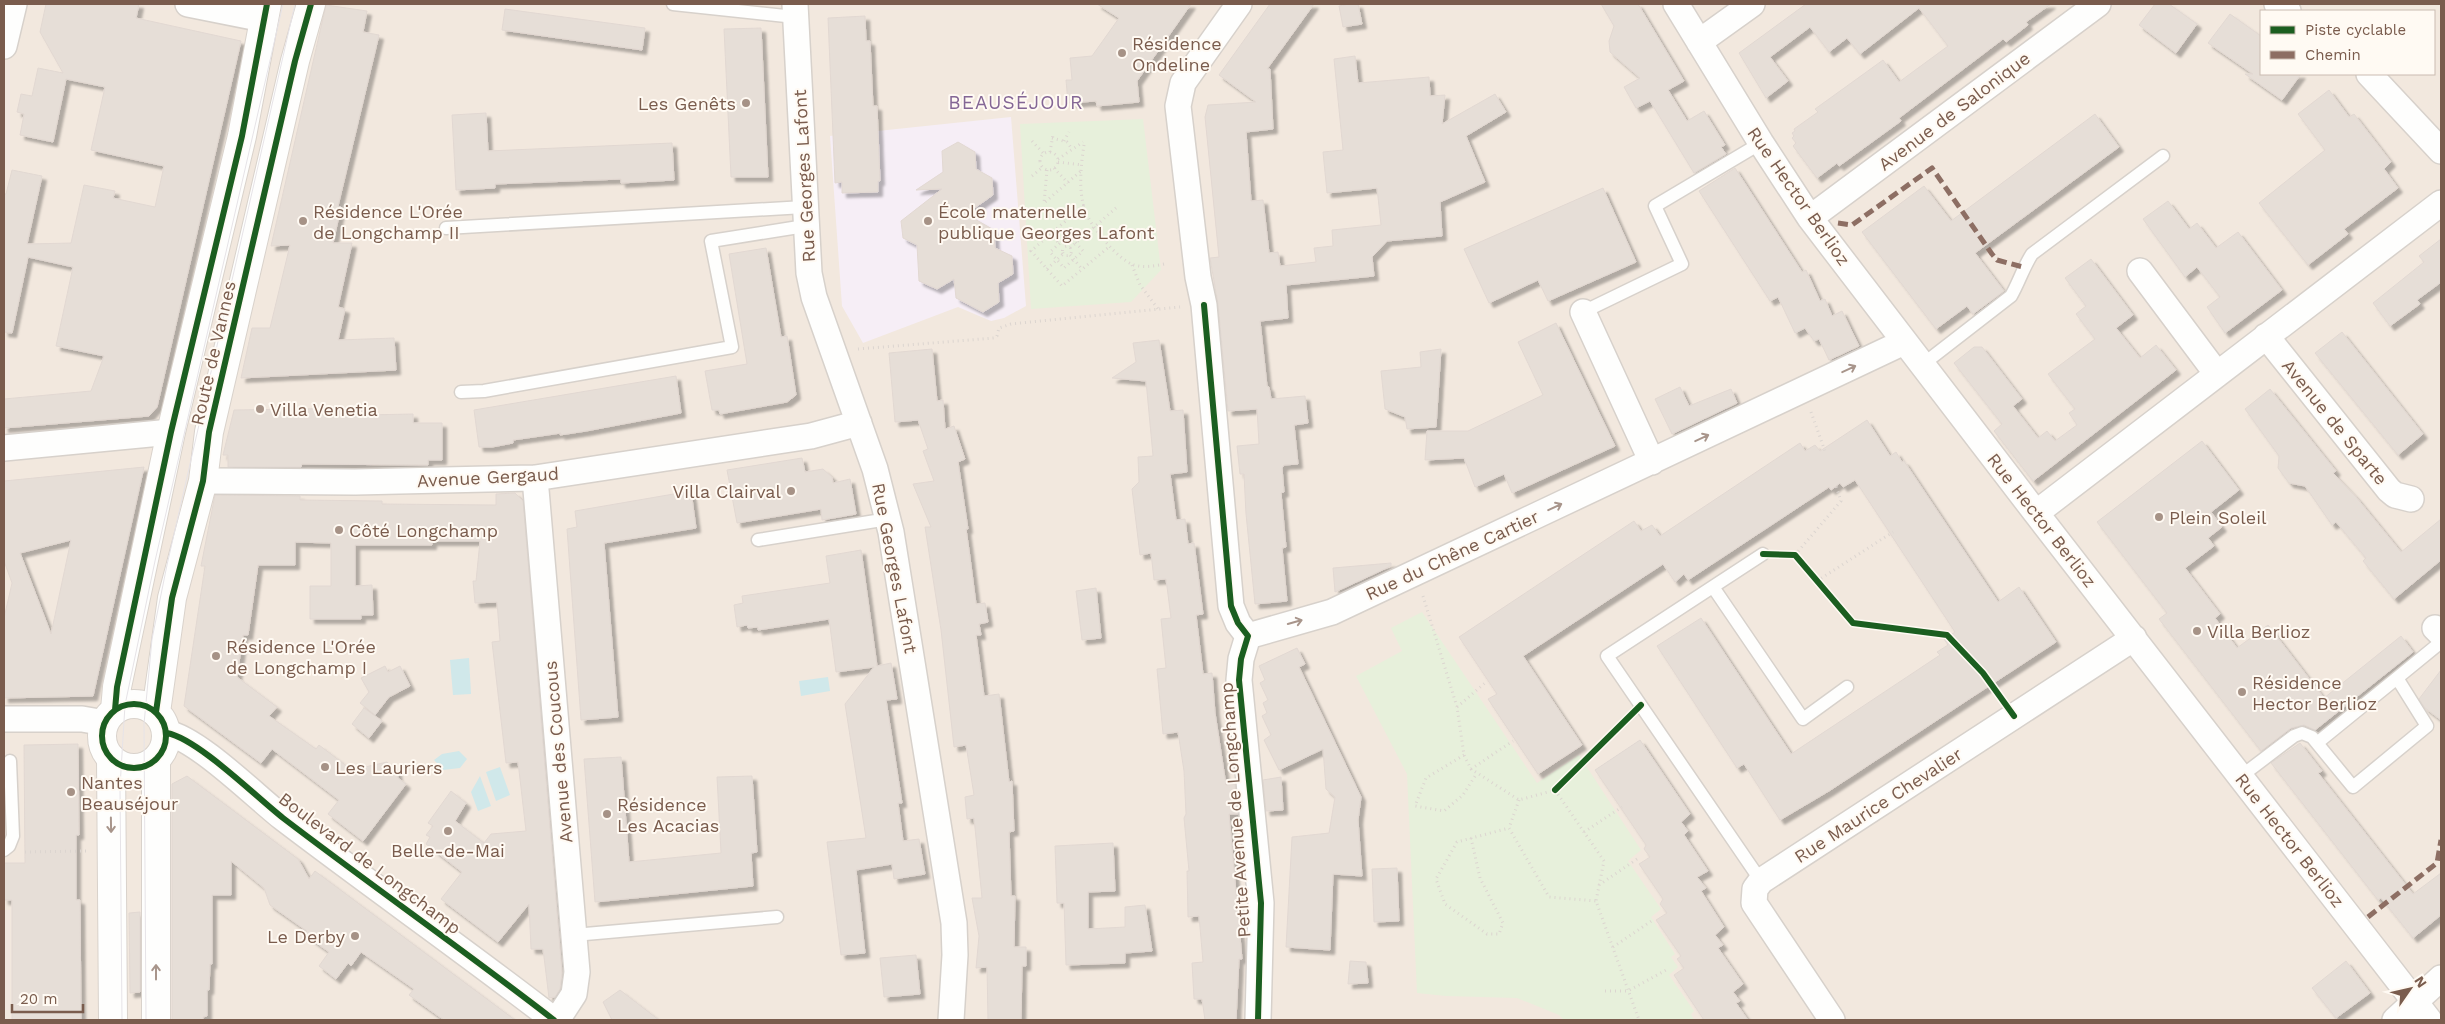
<svg xmlns="http://www.w3.org/2000/svg" width="2445" height="1024" font-family="'Work Sans',sans-serif">
  <defs>
    <filter id="shadow"><feDropShadow dx="4.5" dy="4.5" stdDeviation="1" flood-color="#0004"/></filter>
  </defs>
  <rect width="100%" height="100%" fill="#f9f5f0"/>
  <!-- residential -->
  <path fill="#f2e8de" fill-rule="evenodd" d="M4,4H2441V1020H4ZM2261,11H2434V74H2261Z"/>
  <!-- education -->
  <path fill="#f6eef6" d="M1011,117L1026,306L1004,318L991,321L958,307L863,343L842,306L830,136Z"/>
  <!-- green -->
  <path fill="#e7f0db" d="M1143,119L1161,270L1131,302L1031,309L1020,124Z
    M1422,612L1537,783L1579,755L1641,850L1628,861L1661,909L1651,917L1675,954L1671,957L1678,967L1669,975L1694,1011L1691,1014L1694,1020H1564L1559,1015L1517,998L1446,996L1417,993L1407,774L1356,676L1402,651L1391,628Z"/>
  <!-- water -->
  <path fill="#d0e8ea" d="M469,658L471,694L453,695L450,660Z
    M828,677L830,691L801,696L799,681Z
    M459,751L467,759L460,768L443,770L434,760L442,754Z
    M500,767L510,795L496,801L486,772Z
    M480,776L491,806L478,811L471,792Z"/>
  <!-- building -->
  <path fill="#e6ded7" stroke="#e2d8d2" fill-rule="evenodd" filter="url(#shadow)" d="M46,4H139L136,18L241,41L157,407L149,416L4,428V399L91,391L104,356L56,346L73,267L28,257L12,333L4,332V194H6L12,170L42,176L27,244L71,243L84,185L115,191L113,198L155,207L164,166L91,150L105,87L66,79L53,142L20,135L24,114L17,112L21,94L32,96L38,68L63,73L40,32Z
    M1097,4H1191L1137,81L1139,102L1097,106L1096,101L1068,103L1066,80H1072L1070,58L1092,56L1119,18Z
    M1270,4H1314L1267,69H1270L1273,129L1246,132L1251,201L1263,200L1269,253L1278,252L1280,266L1316,262L1314,248L1333,246L1332,230L1381,225L1377,188L1327,193L1323,152L1343,150L1334,59L1355,56L1358,83L1429,77L1430,96L1445,95L1442,124L1495,94L1506,112L1466,136L1485,182L1440,202L1442,236L1387,241L1372,257L1374,276L1286,285L1288,318L1260,321L1267,386L1269,387L1271,399L1305,396L1308,423L1294,425L1298,464L1284,465L1282,468L1284,492L1281,493L1286,547L1282,548L1287,601L1255,604L1246,514L1244,474H1240L1237,446L1259,444L1257,409L1228,411L1218,304L1210,258L1219,257L1205,117L1208,105L1256,102L1219,75Z
    M1349,4H1358L1362,24L1343,27L1339,6Z
    M1601,4H1638L1684,81L1668,90L1687,121L1704,111L1725,145L1721,147L1726,154L1694,173L1650,101L1636,108L1624,87L1640,78L1610,52L1609,41L1614,26Z
    M1806,4H2051L2026,22L2028,25L2006,42L2003,39L1899,118L1901,121L1839,166L1837,163L1817,178L1793,146L1796,143L1792,138L1794,136L1792,133L1795,131L1794,129L1818,112L1815,109L1883,60L1899,82L1948,46L1919,8L1860,54L1847,38L1829,52L1810,27L1770,57L1788,81L1766,98L1739,53Z
    M2155,4H2169L2197,24L2176,53L2139,25Z
    M326,5L367,11L363,32L379,35L338,206L341,207L333,243H352L338,307L345,309L338,340L394,338L396,370L241,378L252,328H270L290,245L271,246Z
    M505,9L645,28L642,50L502,30Z
    M2230,14L2261,36V74H2301L2282,100L2245,74H2253L2208,43Z
    M865,16L866,41H870L873,106H877L880,181H878V192L842,193V182L835,183L828,18Z
    M761,28L768,177H731L724,29Z
    M2329,90L2349,117L2354,114L2391,162L2384,169L2398,188L2344,229L2348,234L2308,265L2259,203L2325,150L2298,114Z
    M486,113L488,151L672,143L674,180L621,183V179L495,184V188L456,190L452,115Z
    M2095,114L2119,147L1975,253L2004,291L1973,314L1967,306L1936,329L1862,232L1924,186L1951,221Z
    M958,142L975,152L976,169L992,178L993,195L966,214L994,230L995,248L1012,256L1013,274L998,283L999,302L983,312L956,298L954,279L937,289L919,281L917,245L903,238L901,221L942,189L916,190L943,172L942,151Z
    M1735,168L1802,272L1806,270L1820,301L1825,299L1832,316L1842,311L1859,346L1829,360L1819,339L1814,341L1805,328L1795,333L1778,297L1770,301L1699,191Z
    M1603,188L1636,262L1548,301L1538,280L1489,303L1464,249Z
    M2168,201L2189,229L2197,223L2216,248L2238,232L2282,290L2225,333L2207,307L2220,297L2197,267L2185,277L2143,219Z
    M2441,239V285L2440,283L2417,300L2420,304L2390,326L2373,303L2424,262L2419,256Z
    M766,248L781,337L787,336L796,395L787,402L720,414L719,410H712L705,371L747,364L729,254Z
    M2091,259L2133,315L2116,328L2140,358L2156,345L2176,370L2033,481L1994,431L2002,424L1954,363L1974,347H1982L2022,399L2013,406L2038,438L2047,431L2055,441L2077,425L2069,413L2075,409L2048,374L2095,339L2076,314L2086,306L2065,278Z
    M1556,323L1615,446L1512,493L1504,474L1475,487L1464,458L1425,460L1427,431H1468L1543,395L1518,342Z
    M2342,332L2423,434L2398,455L2315,353Z
    M1159,340L1170,411L1183,410L1187,472L1170,474L1176,520L1185,519L1188,544L1194,543L1203,614L1196,615L1203,674L1212,673L1215,713L1226,785L1235,784L1238,814H1229L1242,959H1239L1236,1020H1205L1202,999H1194L1192,963L1203,962L1199,916L1188,917L1187,871H1189L1184,818L1186,814L1184,771L1178,732L1163,734L1157,669L1166,668L1161,619L1171,618L1166,579L1154,580L1151,553L1140,555L1132,489L1139,482L1138,457L1153,456L1146,381L1112,378L1136,362L1133,343Z
    M932,349L937,401L943,400L945,429L954,426L965,459L958,462L968,529H966L969,550L976,604L985,603L988,622L979,624L981,635H976L984,696L999,694L1009,782L1012,781L1014,831L1009,832L1011,896H1015L1014,947H1026V966H1022L1021,1020H988L987,967L976,968L979,936L972,898H982L974,818L967,819L965,797L974,795L966,745L954,747L941,630L925,527H931L913,484L934,481L923,451L928,449L918,420L895,422L889,353Z
    M1441,349L1436,427L1407,429L1405,417L1385,409L1381,371L1421,367L1420,352Z
    M676,376L681,413L586,431L560,435L561,433L513,440V443L492,447H479L474,410Z
    M1680,387L1689,406L1731,389L1737,403L1672,434L1655,399Z
    M2270,389L2336,471L2333,473L2356,497L2401,552L2441,519V560L2394,599L2363,561L2366,558L2336,522L2332,525L2305,486L2289,483L2278,468L2279,456L2245,409Z
    M362,408V415L413,414V423H442V460H428V465L302,464L301,467H228V455H223L234,410Z
    M1867,420L1890,456L1896,452L1902,462L1904,461L1998,602L2019,587L2056,642L1829,791L1780,820L1744,764L1737,768L1657,646L1701,618L1791,754L1940,655L1937,652L1948,645L1944,639L1955,632L1855,480L1843,487L1840,483L1831,490L1829,487L1688,580L1684,574L1675,582L1663,564L1523,656L1582,745L1538,774L1488,699L1497,694L1459,637L1634,521L1641,531L1652,525L1660,536L1800,443L1805,451L1815,445L1820,451Z
    M2202,441L2239,490L2211,512L2222,527L2208,538L2214,546L2185,568L2220,614L2215,618L2237,648L2268,625L2324,698L2401,636L2413,652L2315,730L2304,725L2291,728L2261,751L2159,619L2167,613L2097,522Z
    M802,458L805,472L823,469L832,477L833,483L850,479L856,514L822,520L821,509L737,523L727,470Z
    M144,467L93,696L4,698V618L12,583L4,561V481ZM71,540L51,634L20,553Z
    M691,491L696,528L604,543L618,717L581,720L567,529L577,527L575,511Z
    M515,493L523,501L562,973L560,989L555,997L549,998L543,949H531L529,904L498,942L441,899L462,872L426,844L430,837L426,835L433,826L428,823L451,791L466,803L455,821L484,843L491,834L526,831L518,762L506,763L492,642L500,641L497,602L475,603L473,581H476L480,541H432V545H355V586L372,585L373,615H361V619H310V586H331V543L295,542V565H258L248,635H243L237,677L277,707L269,716L316,749L319,745L348,767L344,771L351,769L359,775L365,767L387,762L397,771L398,778L406,784L363,841L328,814L339,800L272,749L261,763L184,706L205,566H201L215,495L300,496V500L382,501V504L496,505V494Z
    M861,550L877,666L891,663L897,699L886,700L902,803H898L903,841L919,839L925,874L894,879L892,864L856,870L865,953L841,955L827,842L866,838L845,704L874,667L836,672L829,619L758,630V627L748,628L747,625L737,627L734,605L743,603L742,596L830,583L826,556Z
    M1391,563V566L1335,592L1333,568Z
    M1096,588L1101,638L1082,640L1076,591Z
    M1297,648L1305,664L1299,667L1361,797L1358,820L1362,876L1333,874L1330,950L1286,947L1292,837L1329,833L1335,797L1326,789L1323,749L1279,770L1264,740L1271,735L1262,716L1267,713L1263,703L1268,700L1260,683L1265,680L1259,666Z
    M385,666L388,672L400,666L410,686L389,697L375,715L360,703L369,692L361,678Z
    M2441,670V720L2425,708L2419,699Z
    M364,708L382,721L369,738L352,724Z
    M1640,740L1690,814L1681,822L1688,831L1684,835L1708,871L1697,877L1706,888L1701,891L1724,927L1715,935L1723,945L1718,948L1743,984L1733,992L1740,1001L1736,1003L1748,1020H1704L1674,975L1684,968L1677,959L1681,956L1656,920L1667,913L1660,904L1663,899L1639,864L1650,857L1644,849L1646,845L1595,770Z
    M2300,743L2322,771L2318,773L2413,894L2441,873V915L2413,938L2381,898L2378,900L2271,763Z
    M78,744L79,835H76V900H80L81,1020H12V900H4V863H25L24,745Z
    M621,757L629,862L721,853L717,777L752,776L757,852L751,853L753,886L595,902L584,759Z
    M187,776L298,859L309,879L315,871L515,1020H444L409,995L414,989L361,952L351,966L348,963L336,979L319,966L329,952L304,934L307,931L270,905L264,888L231,861V895H212V964H210L209,990H207V1016L203,1017V1020H172V784Z
    M1281,777L1283,810L1266,811L1263,780Z
    M1113,843L1115,891L1088,892V929L1125,927V907L1145,905L1152,951L1125,953V963L1066,965L1064,903H1057L1055,846Z
    M1397,868L1399,921L1374,922L1372,869Z
    M140,912V992L130,993L129,913Z
    M916,955L920,994L884,997L880,958Z
    M1350,961L1366,962L1368,983L1348,984Z
    M2346,961L2370,993L2336,1018L2312,988Z
    M620,990L659,1020H612L603,1002Z"/>
  <g fill="none" stroke-linecap="round" stroke-linejoin="round">
    <defs>
      <path id="service" d="M673,4L795,17
        M446,228L804,207
        M1583,312L1682,264L1655,206L1761,143
        M1922,365L2011,296C2019,282 2023,268 2032,254L2163,156
        M461,392L484,391L732,347L711,241L805,226
        M758,540L888,519
        M1713,587L1803,719L1847,687
        M2317,743L2397,678
        M2240,777L2294,736L2302,733L2312,737L2353,787L2427,726L2397,678L2441,642
        M4,850L9,846L13,836L10,761
        M1761,881L1607,656L1763,554
        M574,935L777,917"/>
      <path id="minor" d="M188,4L263,19
        M795,4L809,273L814,297L875,469L891,532L954,923L955,955L951,1020
        M1239,4L1183,83L1178,106L1198,277L1204,305L1231,606L1238,623L1248,636
        M1676,4L1761,143L1810,218L2036,513L2429,1020
        M2277,4L2288,11
        M1699,42L1752,4
        M4,46L14,4
        M2369,74L2441,151
        M1810,218L2098,4
        M2140,271L2217,374
        M1583,312L1652,462
        M2266,336L2389,490L2395,495L2411,499
        M4,448L171,432
        M535,478L577,972L574,994L557,1020
        M203,481L355,482L535,478L811,436L859,423
        M2036,513L2441,203
        M2435,628L2441,634
        M1248,636L1332,612L1904,342
        M1248,636L1241,659L1239,680L1261,903L1258,1020
        M4,719H82L105,723
        M167,733C198,739 255,796 283,818C372,886 465,951 554,1020
        M1832,1020L1754,903L1755,889L1761,881L2134,638
        M2395,1020L2441,978"/>
      <path id="secondary" d="M102 736a32 32 0 1 1 64 0a32 32 0 1 1-64 0Z
        M115,710L117,687L171,432L242,136L267,4
        M156,712L172,598L203,481L209,432L295,61L311,4
        M111,758L113,1020
        M156,760V1020"/>
    </defs>
    <!-- service casing -->
    <use href="#service" stroke="#d7d1cb" stroke-width="15"/>
    <!-- minor casing -->
    <use href="#minor" stroke="#d7d1cb" stroke-width="28"/>
    <!-- secondary casing -->
    <use href="#secondary" stroke="#d9d2cb" stroke-width="30"/>
    <!-- path -->
    <path stroke="#dcd5d0" stroke-width="3" stroke-dasharray="1 4" stroke-linecap="butt" d="M1052,138L1067,142L1072,149
      M1032,141L1044,154
      M1064,141L1069,132
      M1084,145C1081,165 1078,191 1085,210C1090,226 1118,260 1134,265C1144,268 1154,266 1164,264
      M1050,152L1053,135
      M1040 161a9 9 0 1 1 18 0a9 9 0 1 1-18 0Z
      M1058,159L1083,142
      M1058,162L1082,165
      M1054,168L1068,183
      M1047,170L1044,203L1082,170
      M1032,176L1043,167
      M1084,205L1031,251L1062,286L1110,246
      M1051,233L1060,245
      M1069,235L1083,251L1064,268L1050,252Z
      M1062.5 251a4.5 4.5 0 1 1 9 0a4.5 4.5 0 1 1-9 0Z
      M1070,248L1116,208
      M1070,255L1082,269
      M1132,265L1140,285L1158,309
      M1047,269L1063,254
      M858,349L994,338L997,336L999,328L1011,324L1180,307
      M1811,412L1826,454
      M1795,555L1841,501L1836,486
      M1817,581L1893,532
      M1423,596L1457,707L1464,755L1471,769L1519,800L1555,790L1604,861L1596,901L1639,1020
      M1457,707L1485,683
      M1464,755L1426,778L1415,806L1444,811L1463,795L1477,773
      M1471,769L1513,741
      M1519,800L1509,828L1549,897L1596,901
      M1584,832L1622,807
      M1471,838L1480,878L1503,923L1499,934H1487L1445,904L1436,879L1457,842L1509,828
      M25,852L87,851
      M1599,885L1640,857
      M1613,947L1653,920
      M1605,991H1628L1668,969"/>
    <!-- service -->
    <use href="#service" stroke="#fefefd" stroke-width="12"/>
    <!-- minor -->
    <use href="#minor" stroke="#fefefd" stroke-width="25"/>
    <!-- secondary -->
    <use href="#secondary" stroke="#fefefd" stroke-width="28"/>
    <!-- tram -->
    <path stroke="#e6e3e7" stroke-width="1" d="M122,1020L120,787L125,705L155,561L283,4
      M146,1020L144,724L152,639L167,565L295,4"/>
    <!-- quiet -->
    <path stroke="#8d6e63" stroke-width="5" stroke-dasharray="10 5" stroke-linecap="butt" d="M1838,223L1852,225L1932,168L1992,254L1997,260L2023,267
      M2368,917L2437,863L2441,840"/>
    <defs>
      <path id="cycleway" d="M1204,305L1231,606L1238,623L1248,636L1241,659L1239,680L1261,903L1258,1020
        M1763,554L1795,555L1853,623L1947,635L1983,673L2014,716
        M102 736a32 32 0 1 1 64 0a32 32 0 1 1-64 0Z
        M115,710L117,687L171,432L242,136L267,4
        M156,712L172,598L203,481L209,432L295,61L311,4
        M167,733C198,739 255,796 283,818C372,886 465,951 554,1020
        M1555,790L1641,705"/>
    </defs>
    <!-- cycleway casing -->
    <use href="#cycleway" stroke="#fffaf3" stroke-width="9"/>
    <!-- cycleway -->
    <use href="#cycleway" stroke="#1b5e20" stroke-width="6"/>
  </g>
  <!-- one-way arrows -->
  <defs><path id="oneway-shaft" d="M-6 0H5M1.5-3L5.5 0L1.5 3" fill="none" stroke-width="1.6" stroke-linecap="round" stroke-linejoin="round" transform="scale(1.25)"/></defs>
  <g stroke="#a8958b">
    <use href="#oneway-shaft" transform="translate(1849 369) rotate(-25)"/>
    <use href="#oneway-shaft" transform="translate(1702 438) rotate(-25)"/>
    <use href="#oneway-shaft" transform="translate(1555 507) rotate(-25)"/>
    <use href="#oneway-shaft" transform="translate(1295 622) rotate(-16)"/>
    <use href="#oneway-shaft" transform="translate(111 825) rotate(89)"/>
    <use href="#oneway-shaft" transform="translate(156 972) rotate(-90)"/>
  </g>
  <!-- markers -->
  <g fill="#a69286" stroke="#fffaf3" stroke-width="2">
    <circle cx="1122" cy="53" r="5"/>
    <circle cx="746" cy="103" r="5"/>
    <circle cx="303" cy="221" r="5"/>
    <circle cx="928" cy="221" r="5"/>
    <circle cx="260" cy="409" r="5"/>
    <circle cx="791" cy="491" r="5"/>
    <circle cx="2159" cy="517" r="5"/>
    <circle cx="339" cy="530" r="5"/>
    <circle cx="2197" cy="631" r="5"/>
    <circle cx="216" cy="656" r="5"/>
    <circle cx="2242" cy="692" r="5"/>
    <circle cx="325" cy="767" r="5"/>
    <circle cx="71" cy="792" r="5"/>
    <circle cx="607" cy="814" r="5"/>
    <circle cx="448" cy="831" r="5"/>
    <circle cx="355" cy="936" r="5"/>
  </g>
  <g text-anchor="middle" dominant-baseline="central" stroke-width="4" stroke-linejoin="round" paint-order="stroke">
    <!-- poi labels -->
    <g font-size="18" fill="#7a5c4d" stroke="#fffaf3" text-anchor="start">
      <text x="1132" y="43">Résidence<tspan x="1132" dy="21">Ondeline</tspan></text>
      <text x="736" y="103" text-anchor="end">Les Genêts</text>
      <text x="313" y="211">Résidence L'Orée<tspan x="313" dy="21">de Longchamp II</tspan></text>
      <text x="938" y="211">École maternelle<tspan x="938" dy="21">publique Georges Lafont</tspan></text>
      <text x="270" y="409">Villa Venetia</text>
      <text x="781" y="491" text-anchor="end">Villa Clairval</text>
      <text x="2169" y="517">Plein Soleil</text>
      <text x="349" y="530">Côté Longchamp</text>
      <text x="2207" y="631">Villa Berlioz</text>
      <text x="226" y="646">Résidence L'Orée<tspan x="226" dy="21">de Longchamp I</tspan></text>
      <text x="2252" y="682">Résidence<tspan x="2252" dy="21">Hector Berlioz</tspan></text>
      <text x="335" y="767">Les Lauriers</text>
      <text x="81" y="782">Nantes<tspan x="81" dy="21">Beauséjour</tspan></text>
      <text x="617" y="804">Résidence<tspan x="617" dy="21">Les Acacias</tspan></text>
      <text x="448" y="850" text-anchor="middle">Belle-de-Mai</text>
      <text x="345" y="936" text-anchor="end">Le Derby</text>
    </g>
    <!-- street labels -->
    <g font-size="18" fill="#7a5c4d" stroke="#fffaf3">
      <text transform="translate(1954 111) rotate(-37)">Avenue de Salonique</text>
      <text transform="translate(804 176) rotate(-93)">Rue Georges Lafont</text>
      <text transform="translate(1799 196) rotate(55)">Rue Hector Berlioz</text>
      <text transform="translate(213 353) rotate(-77)">Route de Vannes</text>
      <text transform="translate(2335 422) rotate(51)">Avenue de Sparte</text>
      <text transform="translate(488 477) rotate(-3)">Avenue Gergaud</text>
      <text transform="translate(2042 520) rotate(52)">Rue Hector Berlioz</text>
      <text transform="translate(1452 555) rotate(-25)">Rue du Chêne Cartier</text>
      <text transform="translate(895 568) rotate(79)">Rue Georges Lafont</text>
      <text transform="translate(558 752) rotate(-95)">Avenue des Coucous</text>
      <text transform="translate(1878 805) rotate(-33)">Rue Maurice Chevalier</text>
      <text transform="translate(1235 810) rotate(-94)">Petite Avenue de Longchamp</text>
      <text transform="translate(2290 840) rotate(52)">Rue Hector Berlioz</text>
      <text transform="translate(370 863) rotate(37)">Boulevard de Longchamp</text>
    </g>
    <!-- neighbourhood labels -->
    <g font-size="19" letter-spacing="1" fill="#846695" stroke="#fffaf3">
      <text x="1016" y="102">BEAUSÉJOUR</text>
    </g>
  </g>
  <!-- border -->
  <rect width="2445" height="1024" fill="none" stroke="#7a5c4d" stroke-width="10"/>
  <!-- legend -->
  <rect x="2260" y="10" width="175" height="65" fill="#fffaf3" stroke="#cabbb1"/>
  <rect x="2270" y="26" width="25" height="8" fill="#1b5e20" stroke="#cabbb1"/>
  <text x="2305" y="35" font-size="15" fill="#7a5c4d">Piste cyclable</text>
  <rect x="2270" y="51" width="25" height="8" fill="#8d6e63" stroke="#cabbb1"/>
  <text x="2305" y="60" font-size="15" fill="#7a5c4d">Chemin</text>
  <!-- north arrow -->
  <g transform="translate(2410 989) rotate(56)" stroke="#fffaf3" stroke-width="4" paint-order="stroke">
  <path d="M0-4L9 19L0 12L-9 19Z" fill="#7a5c4d"/>
  <text y="-8" font-size="14" font-weight="bold" text-anchor="middle" fill="#7a5c4d">N</text>
  </g>
  <!-- scale -->
  <path d="M12 1004v8h71v-8" fill="none" stroke="#7a5c4d" stroke-width="2.5"/>
  <text x="20" y="1004" font-size="15" fill="#7a5c4d" stroke="#fffaf3" stroke-width="4" paint-order="stroke">20 m</text>
</svg>
